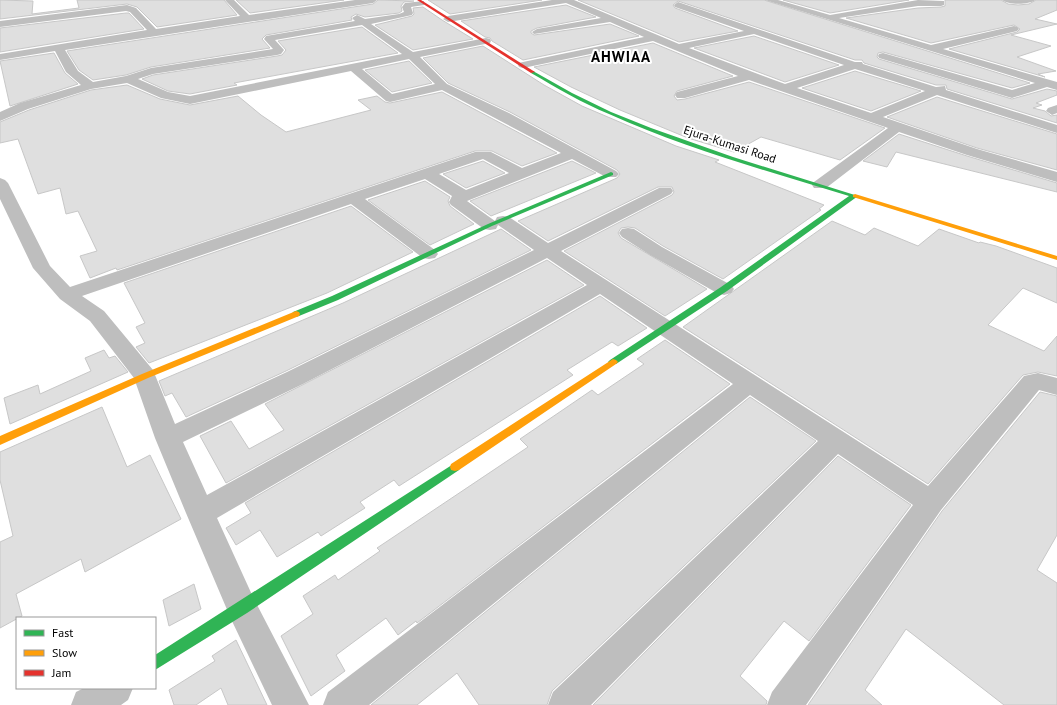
<svg xmlns="http://www.w3.org/2000/svg" width="1057" height="705" font-family="'PT Sans',sans-serif">
  <rect width="100%" height="100%" fill="#fff"/>
  <!-- building -->
  <path fill="#dfdfdf" stroke="#c7c7c7" d="M0,0L33,1L32,14L79,8L77,0H224L237,15L157,27L137,7L127,4L0,19Z
    M236,0H344L250,13Z
    M378,0L414,1L404,2L401,6L402,11L399,13L365,17L356,14L351,17L352,20L266,35L262,39L270,48L151,67L126,75L93,80L79,70L67,51L373,4Z
    M428,0H542L450,14Z
    M578,0H764L1030,83L1012,88L883,52L878,53L877,57L879,59L1012,99L1047,89L1057,91V95L1036,103L1042,105L1033,108L1045,111L1051,116L1057,115V123L947,89L946,85H936L864,63L862,60H855L678,1L673,5L675,8L738,31L679,42Z
    M783,0H909L830,13Z
    M945,0H1001L1008,4L1018,5L1029,4L1036,0H1057V10L1035,19L1057,24L1011,35L1051,46L1017,57L1056,71L1038,74L1045,77L949,49L1017,32L1020,29L1014,25L931,43L846,18L918,8L941,7L945,6Z
    M566,5L596,17L537,28L531,31V33L534,35L610,24L639,36L523,60L492,41L490,38L485,37L461,21Z
    M423,7L442,20L473,39L413,50L375,25L412,16L414,14L413,8Z
    M126,13H129L144,29L0,52V28Z
    M362,27L398,53L234,83L237,85L190,94L168,91L142,79L153,75L277,56L282,55L286,50L278,41Z
    M754,36L839,65L785,82L694,48Z
    M653,43L733,76L677,91L674,96L677,100L685,99L749,82L885,128L840,160L761,137L734,152L688,138L620,110L571,87L534,67Z
    M483,46L544,85L582,106L676,146L719,160L715,162L824,205L819,209L821,210L723,279L663,246L635,228L628,227L621,228L618,233L621,238L707,289L665,316L564,251L672,195L674,192L672,187H658L548,241L518,221L617,178L620,174L617,170L510,112L448,83L423,58Z
    M54,53L65,73L78,84L10,106L0,61Z
    M409,61L432,83L392,92L365,70Z
    M855,71L921,91L871,111L802,88Z
    M127,85L160,99L190,105L238,96L261,115L286,132L371,110L358,100L377,96L385,102L390,103L442,92L557,153L522,166L492,151H475L117,270L116,268L90,278L80,256L97,251L78,211L66,214L60,188L38,194L18,139L0,143V122L29,110L91,90Z
    M937,97L1057,134V170L977,148L887,117Z
    M899,134L967,156L1057,183V192L896,152L887,167L863,161Z
    M483,161L505,173L466,188L443,174Z
    M572,161L596,173L491,216L470,201Z
    M425,181L450,197L448,201L450,206L474,224L430,245L368,200Z
    M351,206L413,252L327,293L149,363L136,347L145,343L136,327L145,323L124,283Z
    M832,221L865,235L874,228L918,246L939,229L979,243L980,242L996,246L1057,268V303L1023,288L988,325L1044,351L1057,336V376L1038,372L1023,375L928,484L683,327Z
    M501,229L531,250L286,371L186,417L172,393L165,396L159,381L343,303Z
    M547,260L584,285L226,483L200,436L231,421L249,449L284,430L265,404Z
    M600,296L647,328L618,346L612,342L567,370L573,375L399,486L394,480L360,502L365,508L321,536L318,532L277,557L260,530L236,545L226,528L251,513L245,503Z
    M665,340L730,384L417,623L416,621L398,635L386,618L336,655L345,671L311,696L281,636L313,614L303,596L335,575L338,580L380,551L377,548L528,447L520,439L592,390L598,395L644,364L637,359Z
    M104,350L109,358L115,356L128,372L10,424L4,398L38,385L40,394L91,371L85,358Z
    M1040,392L1057,396V535L1037,570L1057,583V705H1004L906,629L865,690L882,705H808L942,511Z
    M750,397L816,441L552,691L547,705H479L457,673L417,705H371Z
    M102,407L127,467L150,455L181,519L85,572L81,559L16,594L22,616L0,628V542L13,536L0,480V452Z
    M838,456L911,505L809,641L784,621L740,676L767,701L766,705H593Z
    M194,584L201,609L169,626L163,600Z
    M236,640L267,705H228L221,688L196,705H174L169,690L215,661L212,656Z"/>
  <g fill="none" stroke-linecap="round" stroke-linejoin="round">
    <!-- street -->
    <path fill="#bebebe" fill-rule="evenodd" d="M225,0H234L249,15L355,0H377L373,3L65,50L78,71L93,82L126,76L151,68L273,49L264,39L266,36L355,21L352,18L357,15L365,19L399,14L404,12L402,7L405,3L424,1V5L411,7L413,13L412,15L371,24L413,52L486,38L490,39L491,41L490,43L420,57L447,84L509,113L616,171L619,174L616,177H606L572,159L467,201L495,221L497,217L503,216L509,217L548,243L659,188H671L673,191L671,194L561,251L928,486L1024,376L1038,373L1057,378V395L1039,390L941,510L806,705H767L772,692L913,505L838,454L591,705H548L553,692L818,441L750,395L369,705H323L328,692L733,384L600,294L217,518L253,597L309,705H272L231,619L186,513L155,438L134,378L90,321L60,299L33,268L0,199V178L5,180L8,183L50,266L70,287L475,152H491L522,168L561,153L442,90L390,102L386,101L351,71L190,104L161,98L127,83L91,89L28,109L0,121V112L20,103L81,85L66,72L55,51L0,60V54L147,30L130,12L126,11L0,27V21L127,5L136,8L156,29L240,16ZM362,25L402,54L190,96L168,92L138,79L153,74L277,55L281,54L284,50L275,40ZM409,59L435,84L392,94L362,69ZM483,159L509,173L466,190L439,174ZM425,179L452,196L449,202L451,205L484,229L490,230L496,229L498,225L534,250L287,372L175,424L153,370L104,311L82,296L351,204L423,258L429,259L435,258L438,254L435,250L365,199ZM547,258L587,285L207,495L183,442L303,384Z
      M552,0H574L679,44L744,31L675,7L674,5L678,2L855,62H862L863,64L936,87L945,86L946,90L1057,125V133L937,95L883,117L977,149L1057,172V182L967,155L899,132L826,188H814L812,185L814,182L888,128L749,80L685,98H677L675,95L677,92L738,76L653,41L523,68L519,67L518,65L519,63L523,62L644,37L610,22L534,34L532,32L537,29L601,18L566,3L448,22L443,19L448,16ZM754,34L844,65L785,84L689,48ZM855,69L925,91L871,113L797,88Z
      M765,0H778L830,15L918,0L944,1V5L941,6H918L839,18L931,45L1014,26L1017,27L1019,29L1017,31L943,49L1057,82V90L1047,87L1012,98L879,58L878,56L879,54L883,53L1012,90L1035,83Z
      M1002,0H1035C1029,5 1008,5 1002,0Z
      M1057,105V113L1052,115L1046,111L1048,108Z
      M628,228L634,229L662,247L731,285L734,289L731,293L724,295L717,293L650,255L622,237L619,233L622,229Z
      M84,688H133L128,700L121,705H71L76,692Z"/>
    <!-- fast -->
    <path fill="#30b455" fill-rule="evenodd" d="M533,71L572,93L611,112L651,128L733,157L858,196L727,291L616,364H610L608,362L610,360L721,287L849,196C768,171 686,149 609,114C582,103 557,88 531,73Z
      M611,172L613,173V175L492,226L338,300L299,316L296,317L292,314L293,312L332,296L488,224Z
      M455,463L459,464L460,467L459,470L247,613L155,670V655Z"/>
    <!-- slow -->
    <path fill="#ff9f0a" fill-rule="evenodd" d="M855,194L1057,256V260L853,197V195Z
      M296,311L299,312L300,314L299,316L148,378L0,445V436L142,374Z
      M613,359L616,360L618,362L616,364L459,470L455,471L451,470L450,467L451,464Z"/>
    <!-- jam -->
    <path fill="#e5322d" fill-rule="evenodd" d="M417,0H421L535,72L531,73Z"/>
  </g>
  <g text-anchor="middle" dominant-baseline="central" stroke-width="4" stroke-linejoin="round" paint-order="stroke">
    <!-- far-street labels -->
    <g font-size="12" fill="#000" stroke="#fff">
      <text transform="translate(730 144) rotate(18)">Ejura-Kumasi Road</text>
    </g>
    <!-- far-district labels -->
    <g font-size="15" font-weight="bold" letter-spacing="1" fill="#000" stroke="#fff">
      <text x="621" y="56">AHWIAA</text>
    </g>
  </g>
  <!-- legend -->
  <rect x="16" y="617" width="140" height="72" fill="#ffffff" stroke="#999999"/>
  <rect x="24" y="630" width="20" height="6" fill="#30b455" stroke="#999999"/>
  <text x="52" y="637" font-size="12" fill="#000000">Fast</text>
  <rect x="24" y="650" width="20" height="6" fill="#ff9f0a" stroke="#999999"/>
  <text x="52" y="657" font-size="12" fill="#000000">Slow</text>
  <rect x="24" y="670" width="20" height="6" fill="#e5322d" stroke="#999999"/>
  <text x="52" y="677" font-size="12" fill="#000000">Jam</text>
</svg>
